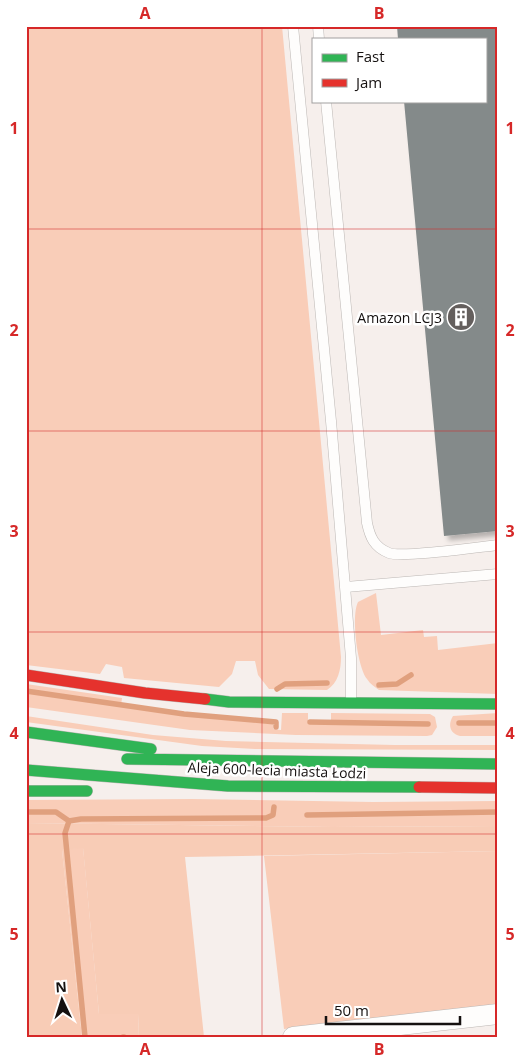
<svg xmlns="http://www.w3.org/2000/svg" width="524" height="1063" font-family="'Open Sans',sans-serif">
  <defs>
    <filter id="shadow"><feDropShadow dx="4.5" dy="4.5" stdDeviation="2.5" flood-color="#0004"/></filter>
  </defs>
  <rect width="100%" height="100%" fill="#f6efec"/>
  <!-- green -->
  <path fill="#f9cdb8" d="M26,26H282L341,657C341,670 338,683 327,690L269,689L258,675L255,661H236L232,674L219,687L124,678L122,667L106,664L100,674L26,665Z
    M376,593L381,635L423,630L424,637L437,636L438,650L498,643V694L379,690C375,687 370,684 367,679C357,666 351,616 358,602Z
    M26,684L122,698L121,706L273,724V729L281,730L282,713H308V724H331V713L430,714L435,717L437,727L432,735L427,736L296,735L190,730L26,707Z
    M498,713V736H460C449,733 448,724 453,716Z
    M26,716L153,735L226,741L395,745H498V750L255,749L202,746L26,722Z
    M192,799L373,802L498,801V826L332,827L26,823V800Z
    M83,847L99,1014H138L139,1037H82L62,850Z
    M498,851V1005L284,1029L264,856Z"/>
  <!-- forest -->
  <path fill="#f8ccb6" d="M26,823L332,827L498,826V851L185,857L204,1037H139L138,1014H99L83,848L62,850L82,1037H26Z"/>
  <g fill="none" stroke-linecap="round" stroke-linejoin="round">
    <!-- stream -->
    <path stroke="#e0a07e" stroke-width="5.5" d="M379,685L397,684L411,675
      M277,689L285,684L327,683
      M26,691L184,714L276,722V727
      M310,722L428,724
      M459,723H498
      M26,812H56L69,821
      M307,815L498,812
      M85,1037L65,833L69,821L81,819L266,818L273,815L274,807
      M123,1037H124"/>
  </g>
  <!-- building -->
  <path fill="#848a8a" filter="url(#shadow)" d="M397,26H498V531L444,536L404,101H485V39H398Z"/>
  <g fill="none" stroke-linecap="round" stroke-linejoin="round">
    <defs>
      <path id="lane" d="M293,26L331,421L351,658V703
        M318,26L319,39
        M326,101L367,523C370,537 374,547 389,553C402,558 479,547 498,545
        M346,587L498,574"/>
      <path id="street" d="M293,1037L498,1014"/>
      <path id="fast" d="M205,699L229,702L498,704
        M26,732L151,749
        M127,759L498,764
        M26,770L228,786L419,787
        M26,791H87"/>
      <path id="jam" d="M26,675L145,693L205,699
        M419,787L498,788"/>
    </defs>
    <!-- lane casing -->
    <use href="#lane" stroke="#bcb7b4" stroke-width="11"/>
    <!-- street casing -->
    <use href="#street" stroke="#bcb7b4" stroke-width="21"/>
    <!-- fast casing -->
    <use href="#fast" stroke="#bcb7b4" stroke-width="12"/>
    <!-- jam casing -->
    <use href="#jam" stroke="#bcb7b4" stroke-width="12"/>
    <!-- lane -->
    <use href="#lane" stroke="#fefdfc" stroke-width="10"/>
    <!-- street -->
    <use href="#street" stroke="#fefdfc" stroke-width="20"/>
    <!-- fast -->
    <use href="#fast" stroke="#30b455" stroke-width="11"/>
    <!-- jam -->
    <use href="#jam" stroke="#e5322d" stroke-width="11"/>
  </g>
  <!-- grid -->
  <path fill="none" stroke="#d62828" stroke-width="1" stroke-opacity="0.55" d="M262,26V1037M26,229H498M26,431H498M26,632H498M26,834H498"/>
  <!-- icons -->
  <defs>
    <symbol id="building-disc" viewBox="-11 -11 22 22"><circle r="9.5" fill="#645f5d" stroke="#fff"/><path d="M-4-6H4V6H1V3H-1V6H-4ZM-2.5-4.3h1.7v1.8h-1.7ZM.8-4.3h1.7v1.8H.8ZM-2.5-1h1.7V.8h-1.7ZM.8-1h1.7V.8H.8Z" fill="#fff"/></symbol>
  </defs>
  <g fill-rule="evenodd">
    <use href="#building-disc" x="445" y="301" width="32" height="32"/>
  </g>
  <g text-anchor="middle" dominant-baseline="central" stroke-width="5" stroke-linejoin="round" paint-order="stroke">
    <!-- poi labels -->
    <g font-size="14" fill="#151110" stroke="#fff" text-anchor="end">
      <text x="442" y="317">Amazon LCJ3</text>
    </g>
    <!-- street labels -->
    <g font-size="14" fill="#151110" stroke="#fff">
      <text transform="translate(277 770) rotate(2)">Aleja 600-lecia miasta Łodzi</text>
    </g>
  </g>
  <!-- border -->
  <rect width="524" height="1063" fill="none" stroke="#ffffff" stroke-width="55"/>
  <!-- legend -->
  <rect x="312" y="38" width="175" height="65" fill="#ffffff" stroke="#a1a09f"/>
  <rect x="322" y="54" width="25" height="8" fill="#30b455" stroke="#a1a09f"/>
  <text x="356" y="62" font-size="15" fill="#151110">Fast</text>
  <rect x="322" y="79" width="25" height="8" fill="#e5322d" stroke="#a1a09f"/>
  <text x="356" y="88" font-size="15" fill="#151110">Jam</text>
  <!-- north arrow -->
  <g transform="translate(62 1000) rotate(356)" stroke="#ffffff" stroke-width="4" paint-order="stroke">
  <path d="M0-4L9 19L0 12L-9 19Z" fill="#151110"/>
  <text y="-8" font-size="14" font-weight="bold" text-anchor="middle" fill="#151110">N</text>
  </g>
  <!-- scale -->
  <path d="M326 1016v8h134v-8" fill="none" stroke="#151110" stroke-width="2.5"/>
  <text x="334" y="1016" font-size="15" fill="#151110" stroke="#ffffff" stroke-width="4" paint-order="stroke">50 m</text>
  <rect x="28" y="28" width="468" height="1008" fill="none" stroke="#d62828" stroke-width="2"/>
  <g font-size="16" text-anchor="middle" font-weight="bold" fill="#d62828">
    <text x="145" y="19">A</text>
    <text x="379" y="19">B</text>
    <text x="14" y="134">1</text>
    <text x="510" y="134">1</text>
    <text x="14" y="336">2</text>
    <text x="510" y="336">2</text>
    <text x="14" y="537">3</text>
    <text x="510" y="537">3</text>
    <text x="14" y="739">4</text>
    <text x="510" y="739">4</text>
    <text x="14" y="940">5</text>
    <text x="510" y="940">5</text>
    <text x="145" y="1055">A</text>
    <text x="379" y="1055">B</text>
  </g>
</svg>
